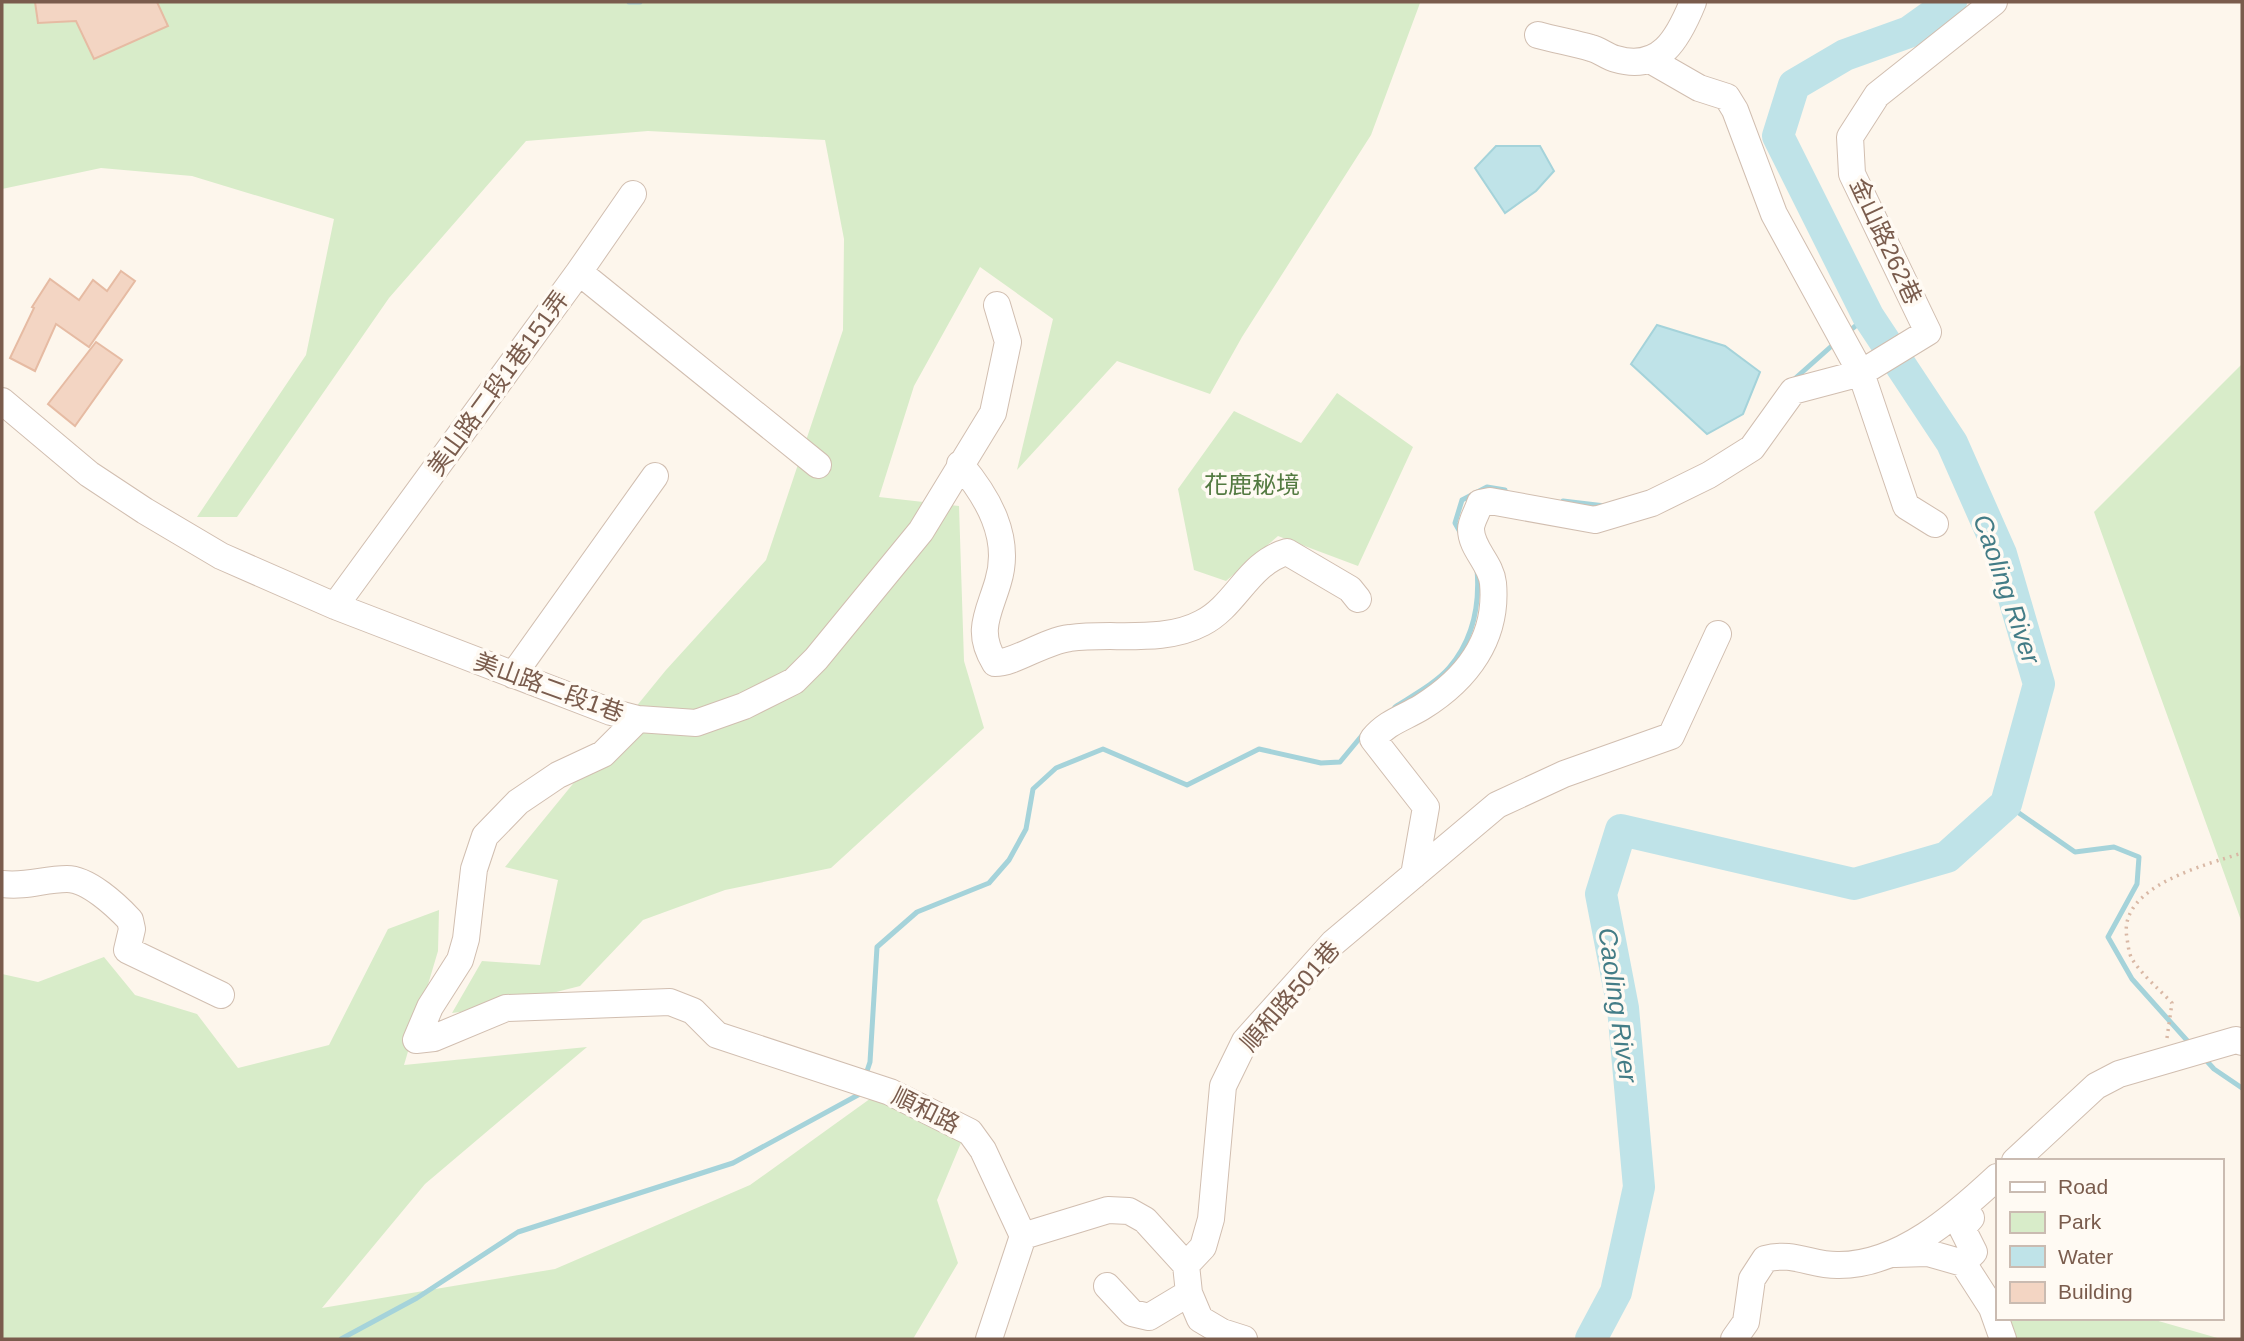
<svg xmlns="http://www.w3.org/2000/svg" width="2244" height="1341" font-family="Arial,'Noto Sans TC',sans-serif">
  <rect width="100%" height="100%" fill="#fdf6ec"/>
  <!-- green -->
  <path fill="#d8ecc9" d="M2,2H1418L1420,3L1371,135L1242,337L1210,394L1117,361L1017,470L1053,319L980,267L914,386L879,497L959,506L964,661L984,728L831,868L725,890L643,920L580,986L493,1008L452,1013L482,961L540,965L558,880L505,867L666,670L766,560L843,330L844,239L825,140L648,131L526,141L389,298L237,517H197L306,355L334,219L192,176L101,168L2,189Z
    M2242,364V923L2094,512Z
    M1337,393L1413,447L1358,566L1278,536L1226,581L1194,570L1178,489L1234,411L1301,443Z
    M439,910L438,951L404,1065L587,1047L425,1184L322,1308L555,1269L750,1185L892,1083L971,1119L937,1200L958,1263L913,1339H2V974L38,982L104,957L135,995L197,1014L238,1068L329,1045L388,929Z
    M1998,1318H2148L2221,1339H1990Z"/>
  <!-- water -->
  <path fill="#bfe3e8" stroke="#a5d3da" stroke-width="2" d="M1496,146H1540L1554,171L1536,191L1505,213L1475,168Z
    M1657,325L1725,346L1760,372L1743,414L1707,434L1631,364Z"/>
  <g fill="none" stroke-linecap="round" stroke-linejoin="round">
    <!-- stream -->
    <path stroke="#a5d3da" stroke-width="5" d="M629,2H640
      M1848,332L1868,316
      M1790,383L1835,343
      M1563,501L1605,506
      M1460,532L1455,523L1462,500L1487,487L1505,490
      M1395,707C1412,696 1436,683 1449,668C1473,640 1480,605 1477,569
      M2006,804L2075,852L2114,847L2139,857L2137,884L2108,937L2132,979L2192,1046
      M2204,1058L2214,1069L2242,1088
      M866,1074L870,1062L877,947L917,912L989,883L1009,860L1026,829L1033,789L1056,768L1103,749L1187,785L1259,749L1321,763L1340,762L1364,733
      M341,1339L417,1298L518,1232L733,1163L858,1095L860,1090"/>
    <!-- river -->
    <path stroke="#bfe3e8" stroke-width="32" d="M1591,1339L1616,1292L1639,1187L1623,1008L1601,894L1621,830L1854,884L1947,857L2006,804L2039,684L2001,554L1952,443L1868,316L1778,136L1794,85L1845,55L1909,32L1951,2"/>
  </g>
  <!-- building -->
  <path fill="#f3d5c3" stroke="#e6bba3" stroke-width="2" d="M35,2H157L168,26L94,59L76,21L38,23Z
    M121,271L135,281L89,347L56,324L35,371L10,358L34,308L32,307L50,279L79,300L93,280L107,291Z
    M96,342L122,360L75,426L48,404Z"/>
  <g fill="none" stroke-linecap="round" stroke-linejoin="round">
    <defs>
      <path id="minor" d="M1538,35C1556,40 1574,43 1591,48C1600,50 1607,57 1616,59C1660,72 1678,39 1693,2
        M1652,61L1699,88L1727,97L1735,110L1774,214L1861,373L1906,506L1935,524
        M579,272L633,194
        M2,401L89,474L145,511L221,556L335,606L611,712L638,719L696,723L744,706L794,681L816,659L921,531L993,413L1008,342L997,305
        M960,464C987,496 1012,537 998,582C989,613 975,631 995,663C1015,663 1044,641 1070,638C1112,632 1163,644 1202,623C1236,606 1248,563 1287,552L1350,589L1358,599
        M335,606L579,272L818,465
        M513,675L655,476
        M638,719L603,754L558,775L518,802L485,836L474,869L466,939L460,960L430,1007L416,1040L434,1038L506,1008L670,1002L693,1011L717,1035L890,1092L970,1132L983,1150L1023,1236
        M1414,875L1426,807L1373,739C1387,722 1404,718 1422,707C1467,679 1498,638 1493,583C1491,563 1471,549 1471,529C1471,521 1478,511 1480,503L1490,501L1595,520L1652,503L1709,475L1752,448L1793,391L1861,373L1928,332L1852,174L1850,137L1877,95L1994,2
        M2,884C28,887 43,879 67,879C88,879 116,905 130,920L132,929L127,950L221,995
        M2015,1161L2096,1086L2119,1074L2236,1040L2242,1042
        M1895,1254L1928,1253L1963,1263L1974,1252L1962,1228L1971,1218
        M1963,1263L1992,1308L2003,1339
        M1186,1265L1203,1247L1211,1219L1223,1086L1245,1041L1333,943L1497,805L1564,774L1671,736L1718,634
        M1107,1286L1132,1313L1149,1317L1189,1293
        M989,1339L1023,1236L1108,1210L1129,1211L1145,1220L1186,1265L1189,1293L1200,1319L1222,1332L1244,1339
        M1734,1339L1746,1322L1752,1279L1765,1259C1793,1251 1813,1266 1839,1265C1900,1265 1955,1216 1997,1177"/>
    </defs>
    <!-- minor casing -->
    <use href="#minor" stroke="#d1beb0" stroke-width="28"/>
    <!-- path -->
    <path stroke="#d9b8a5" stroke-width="3.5" stroke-dasharray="2 5" stroke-linecap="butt" d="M2167,1038L2172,1003C2159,989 2142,975 2132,959C2129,954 2128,945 2127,938C2117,886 2206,865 2242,853"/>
    <!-- minor -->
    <use href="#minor" stroke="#fff" stroke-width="26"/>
  </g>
  <g text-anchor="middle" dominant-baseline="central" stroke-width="7" stroke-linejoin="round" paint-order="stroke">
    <!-- street labels -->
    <g font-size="24" fill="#7a5c4d" stroke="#fffaf3">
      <text transform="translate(1886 241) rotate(65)">金山路262巷</text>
      <text transform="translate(498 383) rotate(-54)">美山路二段1巷151弄</text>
      <text transform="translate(549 687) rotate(20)">美山路二段1巷</text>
      <text transform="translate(1290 996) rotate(-49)">順和路501巷</text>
      <text transform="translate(926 1110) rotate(26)">順和路</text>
    </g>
    <!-- park labels -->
    <g font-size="24" fill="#537a41" stroke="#fffaf3">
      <text x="1252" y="484">花鹿秘境</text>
    </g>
    <!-- water labels -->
    <g font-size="26" font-style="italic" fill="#437c86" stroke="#fffaf3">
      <text transform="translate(2007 589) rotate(71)">Caoling River</text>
      <text transform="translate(1618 1005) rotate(82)">Caoling River</text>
    </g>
  </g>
  <!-- border -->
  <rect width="2244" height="1341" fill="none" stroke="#7a5c4d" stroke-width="7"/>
  <!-- legend -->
  <rect x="1996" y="1159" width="228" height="161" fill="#fffaf3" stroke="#cabbb1" stroke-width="2"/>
  <rect x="2010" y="1182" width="35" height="10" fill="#ffffff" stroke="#cabbb1" stroke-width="2"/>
  <text x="2058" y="1194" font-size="21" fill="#7a5c4d">Road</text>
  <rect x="2010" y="1212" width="35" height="21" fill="#d8ecc9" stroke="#cabbb1" stroke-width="2"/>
  <text x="2058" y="1229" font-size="21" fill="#7a5c4d">Park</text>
  <rect x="2010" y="1246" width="35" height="21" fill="#bfe3e8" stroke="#cabbb1" stroke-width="2"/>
  <text x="2058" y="1264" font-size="21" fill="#7a5c4d">Water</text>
  <rect x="2010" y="1282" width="35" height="21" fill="#f3d5c3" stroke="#cabbb1" stroke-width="2"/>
  <text x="2058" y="1299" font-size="21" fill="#7a5c4d">Building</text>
</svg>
